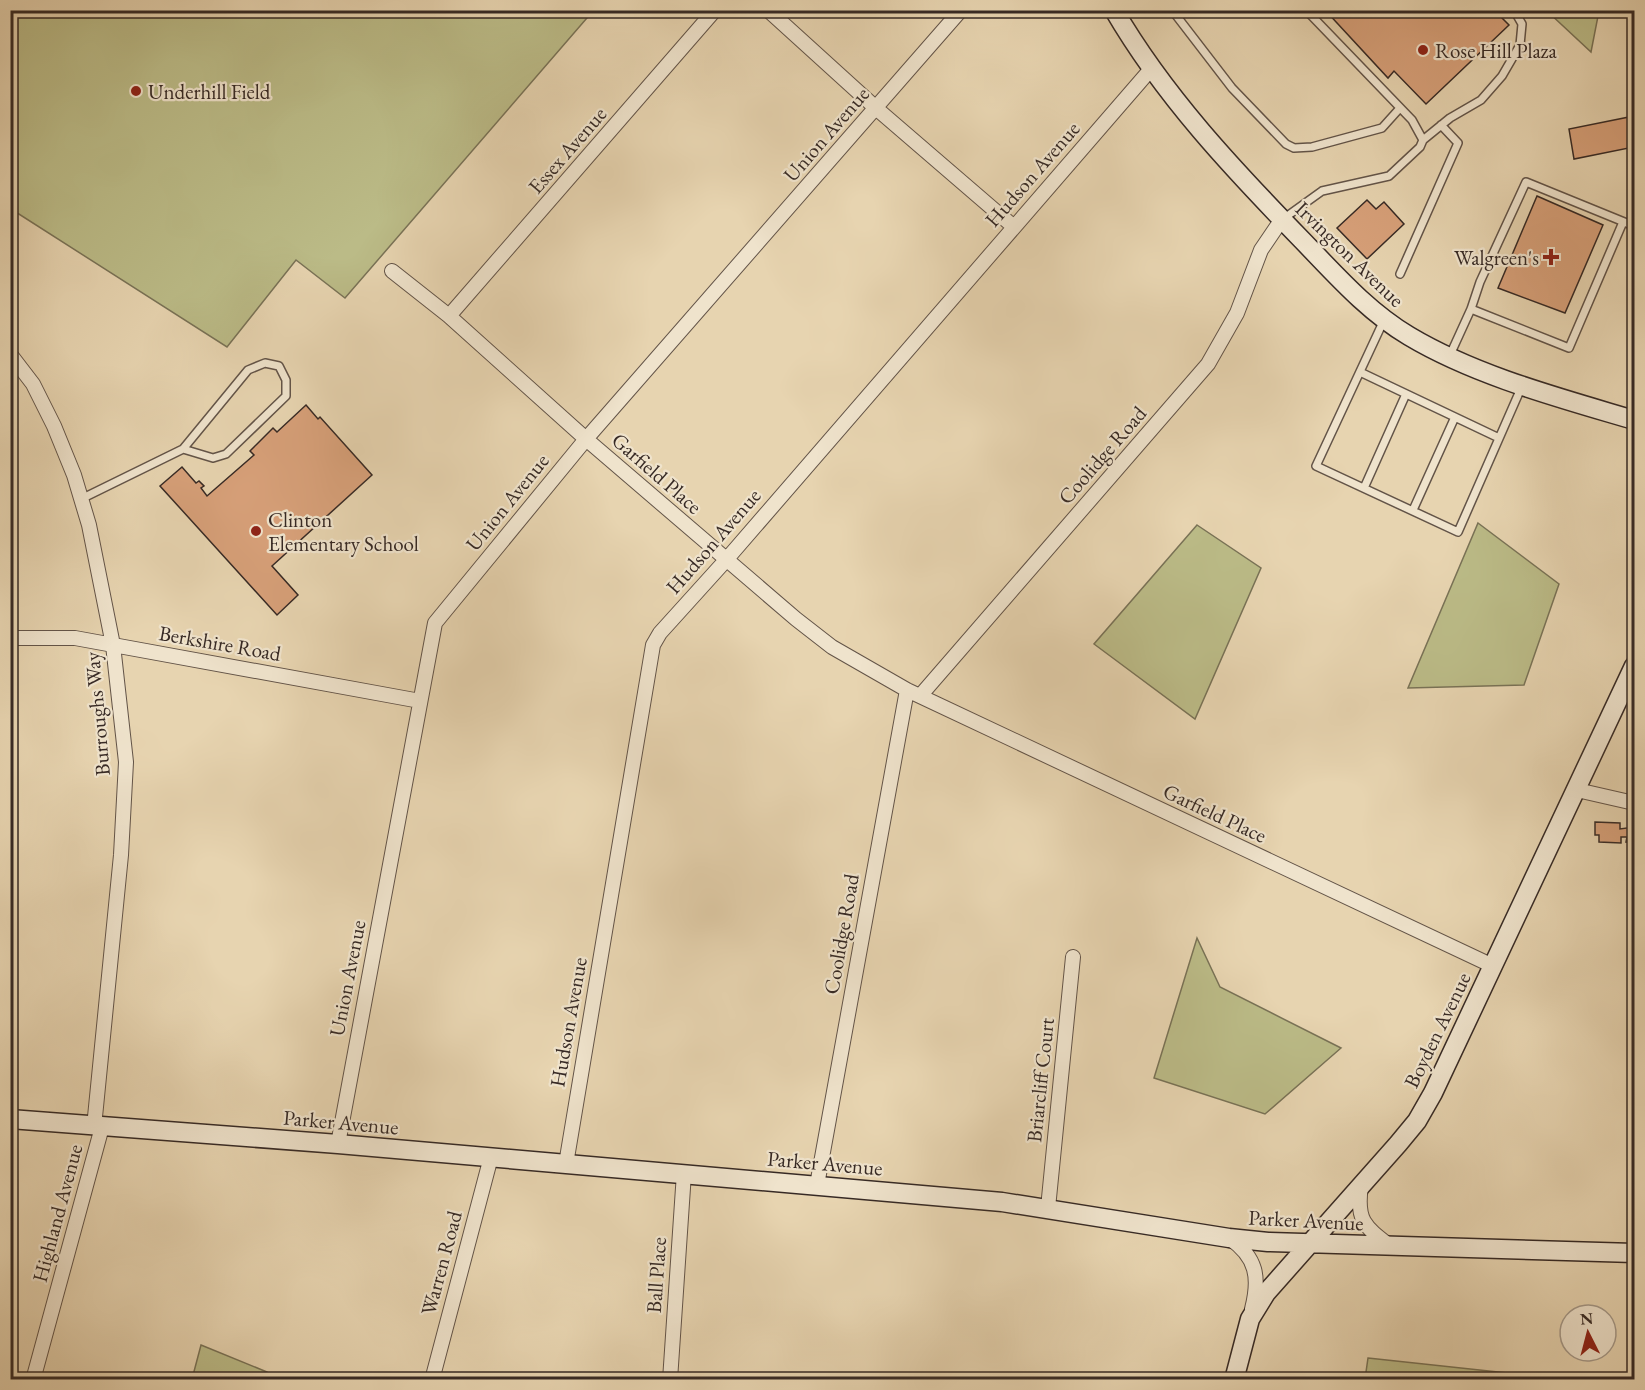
<svg xmlns="http://www.w3.org/2000/svg" width="1645" height="1390" font-family="'EB Garamond',serif">
  <rect width="100%" height="100%" fill="#e7d4b0"/>
  <filter id="stains"><feTurbulence type="fractalNoise" baseFrequency=".00333" numOctaves="4"/><feColorMatrix values="0 0 0 0 .2 0 0 0 0 .09 0 0 0 0 .02 0 0 0 .5 -.17"/></filter>
  <radialGradient id="worn" r=".72"><stop offset=".6" stop-color="#630" stop-opacity="0"/><stop offset="1" stop-color="#630" stop-opacity=".3"/></radialGradient>
  <!-- green -->
  <path fill="#bbbb87" stroke="#797256" stroke-width="1.5" d="M10,11L11,10L593,11L345,298L296,260L227,347L11,209Z
    M1547,11H1599L1591,52Z
    M1478,523L1559,584L1524,685L1408,688Z
    M1197,525L1261,568L1195,719L1094,644Z
    M1197,938L1220,987L1341,1048L1265,1114L1154,1078Z
    M201,1345L267,1372L266,1379H192Z
    M1368,1358L1563,1379H1365Z"/>
  <!-- building -->
  <path fill="#d7a079" stroke="#372a25" stroke-width="1.5" d="M1325,10H1494L1509,25L1426,104L1394,71L1388,78Z
    M1634,116V147L1574,159L1569,129Z
    M1537,196L1603,225L1565,313L1498,288Z
    M1367,200L1376,209L1384,202L1404,224L1367,259L1337,228Z
    M306,405L318,419L320,417L372,475L272,566L298,595L277,615L160,486L182,467L196,483L199,481L204,486L201,488L207,496L254,455L250,451L273,428L277,432Z
    M1595,822L1620,823V829L1634,827V843L1626,842L1627,837H1621V843L1599,842V835H1595Z"/>
  <g fill="none" stroke-linecap="round" stroke-linejoin="round">
    <defs>
      <path id="lane" d="M1172,10L1232,88L1286,144L1294,148L1312,147L1382,128L1400,108
        M1423,140L1450,118L1481,100L1502,76L1520,45L1522,24L1514,10
        M1283,219L1322,191L1389,176L1420,147L1423,140L1412,120L1306,10
        M1400,274L1458,143L1441,125
        M1471,309L1569,348L1623,222
        M1384,320L1316,466L1458,532L1522,386
        M1450,355L1471,309L1480,282L1526,182L1634,226
        M1360,372L1499,438
        M1364,488L1406,394
        M81,499L183,449L248,370L265,363L279,366L286,380V396L226,454L213,458L183,449
        M1413,510L1455,417"/>
      <path id="street" d="M768,10L877,109L1014,227
        M392,271L449,316L586,439L796,619L832,647L907,690L1493,966
        M449,316L715,10
        M10,354L33,384L54,426L74,475L89,525L113,645L126,762L121,855L94,1127
        M10,638H75L420,701
        M920,696L1208,364L1237,313L1261,250L1282,219
        M1577,790L1634,803
        M338,1144L435,623L586,439L961,10
        M566,1164L653,645L660,633L726,560L1151,69
        M817,1185L907,690
        M1361,1186C1356,1220 1364,1226 1390,1246
        M1048,1208L1073,957
        M1229,1238C1257,1257 1260,1278 1252,1309
        M33,1380L102,1127
        M432,1380L491,1157
        M670,1380L684,1173"/>
      <path id="secondary" d="M1114,10C1164,96 1233,169 1301,239C1335,274 1367,311 1409,336C1476,376 1560,398 1634,420
        M10,1119L338,1144L1002,1202L1229,1238L1268,1242L1634,1253
        M1234,1380L1250,1319L1266,1293L1398,1144L1417,1121L1433,1093L1634,666"/>
    </defs>
    <!-- lane casing -->
    <use href="#lane" stroke="#635448" stroke-width="10"/>
    <!-- street casing -->
    <use href="#street" stroke="#635448" stroke-width="16"/>
    <!-- secondary casing -->
    <use href="#secondary" stroke="#372a25" stroke-width="21"/>
    <!-- lane -->
    <use href="#lane" stroke="#efe3cc" stroke-width="7"/>
    <!-- street -->
    <use href="#street" stroke="#efe3cc" stroke-width="14"/>
    <!-- secondary -->
    <use href="#secondary" stroke="#efe3cc" stroke-width="18"/>
  </g>
  <!-- markers -->
  <g fill="#8f2418" stroke="#efe3cc" stroke-width="2">
    <circle cx="1423" cy="50" r="6"/>
    <circle cx="136" cy="91" r="6"/>
    <path d="M1548 248h6v6h6v6h-6v6h-6v-6h-6v-6h6z"/>
    <circle cx="256" cy="531" r="6"/>
  </g>
  <g text-anchor="middle" dominant-baseline="central" stroke-width="4.5" stroke-linejoin="round" paint-order="stroke">
    <!-- poi labels -->
    <g font-size="21" fill="#372a25" stroke="#efe3cc" text-anchor="start">
      <text x="1435" y="50">Rose Hill Plaza</text>
      <text x="148" y="91">Underhill Field</text>
      <text x="1539" y="257" text-anchor="end">Walgreen's</text>
      <text x="268" y="519">Clinton<tspan x="268" dy="24">Elementary School</tspan></text>
    </g>
    <!-- street labels -->
    <g font-size="21" fill="#372a25" stroke="#efe3cc">
      <text transform="translate(826 134) rotate(-49)">Union Avenue</text>
      <text transform="translate(567 150) rotate(-49)">Essex Avenue</text>
      <text transform="translate(1032 174) rotate(-49)">Hudson Avenue</text>
      <text transform="translate(1350 254) rotate(44)">Irvington Avenue</text>
      <text transform="translate(1102 455) rotate(-49)">Coolidge Road</text>
      <text transform="translate(657 473) rotate(41)">Garfield Place</text>
      <text transform="translate(507 502) rotate(-51)">Union Avenue</text>
      <text transform="translate(713 541) rotate(-49)">Hudson Avenue</text>
      <text transform="translate(220 643) rotate(10)">Berkshire Road</text>
      <text transform="translate(97 714) rotate(-95)">Burroughs Way</text>
      <text transform="translate(1215 813) rotate(25)">Garfield Place</text>
      <text transform="translate(841 934) rotate(-80)">Coolidge Road</text>
      <text transform="translate(347 978) rotate(-79)">Union Avenue</text>
      <text transform="translate(568 1022) rotate(-80)">Hudson Avenue</text>
      <text transform="translate(1437 1030) rotate(-64)">Boyden Avenue</text>
      <text transform="translate(1040 1080) rotate(-84)">Briarcliff Court</text>
      <text transform="translate(341 1122) rotate(5)">Parker Avenue</text>
      <text transform="translate(825 1163) rotate(5)">Parker Avenue</text>
      <text transform="translate(57 1213) rotate(-75)">Highland Avenue</text>
      <text transform="translate(1306 1220) rotate(3)">Parker Avenue</text>
      <text transform="translate(441 1263) rotate(-75)">Warren Road</text>
      <text transform="translate(656 1275) rotate(-86)">Ball Place</text>
    </g>
  </g>
  <!-- margin -->
  <rect width="1645" height="1390" fill="none" stroke="#e7d4b0" stroke-width="36"/>
  <rect x="12" y="12" width="1621" height="1366" fill="none" stroke="#372a25" stroke-width="3"/>
  <rect x="18" y="18" width="1609" height="1354" fill="none" stroke="#372a25" stroke-width="1.5"/>
  <!-- north arrow -->
  <g transform="translate(1588 1333) rotate(354)"><circle r="28" fill="#efe3cc" stroke="#a59989" stroke-width="1.5"/>
  <path d="M0-4.5L10 22L0 15L-10 22Z" fill="#8f2418"/>
  <text y="-9" font-size="16" font-weight="bold" text-anchor="middle" fill="#372a25">N</text>
  </g>
  <rect width="100%" height="100%" filter="url(#stains)"/>
  <rect width="100%" height="100%" fill="url(#worn)"/>
</svg>
